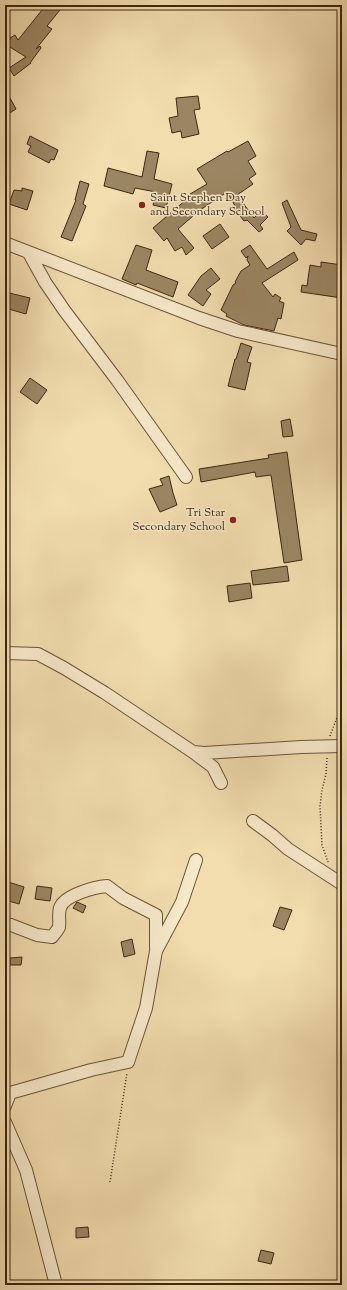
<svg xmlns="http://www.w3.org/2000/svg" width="347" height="1290" font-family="'Sorts Mill Goudy',serif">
  <rect width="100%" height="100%" fill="#f2ddaf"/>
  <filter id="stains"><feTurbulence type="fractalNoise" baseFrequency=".005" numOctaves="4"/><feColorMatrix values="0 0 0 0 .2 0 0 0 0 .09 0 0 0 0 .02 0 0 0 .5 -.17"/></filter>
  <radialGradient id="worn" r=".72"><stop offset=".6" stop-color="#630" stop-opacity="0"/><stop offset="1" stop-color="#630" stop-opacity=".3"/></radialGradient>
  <!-- building -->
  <path fill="#9b8663" stroke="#3c2810" d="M46,5H64L47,26L52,29L36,49L40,46L41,48L30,63H31L14,76L9,68L26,57L5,44V41L15,35L18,40Z
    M5,89L16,109L8,114L5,108Z
    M198,96L200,109L194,110L199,134L182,138L181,131L172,133L169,118L178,116L176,98Z
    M30,136L58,150L54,160L51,159L49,163L28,152L31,146L27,144Z
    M248,141L256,156L248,161L256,174L249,179L253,184L237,195L254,218L261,211L268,217L260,225L263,229L259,232L247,220L244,221L237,212L238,211L227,192L200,210L178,229L194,248L186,255L182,247L175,251L167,238L164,241L153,228L187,199L185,197L207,184L197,169L227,151L228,152Z
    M147,151L159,153L154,179L172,184L166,208L153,205L156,192L135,188L133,194L104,186L108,168L142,177Z
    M80,181L89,184L83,204L86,206L72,241L61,237L76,200H75Z
    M22,188L33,191L27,210L9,204L14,190L22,191Z
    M287,200L301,230L317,234L315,241L306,239L301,245L287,231L291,227L282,203Z
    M220,224L229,237L212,249L203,236Z
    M136,245L152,250L146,270L178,282L173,297L137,283L136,285L122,279Z
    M250,245L267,269L294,252L298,260L262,283L273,297L275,294L281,298L279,301L284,303L281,319L278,318L274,331L244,325L226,316L227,314L221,310L233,285L236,283L235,282L241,271L250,265L247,260L248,256L246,258L241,251Z
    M321,262L342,265V298L301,292L302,285L307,286L310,265L321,267Z
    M211,268L220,279L206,290L211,294L203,306L188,295L201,276Z
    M5,292L30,298L26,314L5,308Z
    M241,343L252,347L247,362L251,363L245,390L228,386L235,359H236Z
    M30,378L47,390L37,404L20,392Z
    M290,419L293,436L283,437L281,421Z
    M287,452L302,560L284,563L271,475L256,477L255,472L201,482L199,469L269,458L268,455Z
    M169,476L173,493L177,505L160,512L149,489L163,485L160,479Z
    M287,566L289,581L253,585L251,571Z
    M250,583L252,598L229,602L227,586Z
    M5,881L24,887L19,904L5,900Z
    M37,886L52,888L50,901L35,899Z
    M77,902L86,906L83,913L73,908Z
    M280,907L292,910L284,930L273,926Z
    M132,939L135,954L124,957L121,942Z
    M22,957L21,965H10V958Z
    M88,1227L89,1237L76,1238V1228Z
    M261,1250L274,1253L271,1264L258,1261Z"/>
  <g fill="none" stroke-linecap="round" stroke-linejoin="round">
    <defs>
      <path id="minor" d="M5,243L199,318L238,331L342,354
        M29,253L45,282L64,310L117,380L186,477
        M5,653L38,654L64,668L105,693L193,752L213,767L221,783
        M193,752L204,753L301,747L342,746
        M253,821L272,835L288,849L342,884
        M5,924L11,925L37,935L52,937C54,934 58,930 59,927C60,921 58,914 60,908C64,895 95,887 107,886L123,898L156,915V948
        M5,1106L10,1093L91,1070L128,1062L146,1008L156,951L182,902L196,860
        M5,1122L26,1170L56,1285"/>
    </defs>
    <!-- minor casing -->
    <use href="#minor" stroke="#6a5538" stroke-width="14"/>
    <!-- path -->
    <path stroke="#3c2810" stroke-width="1.5" stroke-dasharray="1 2" stroke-linecap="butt" d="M330,736L338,715L342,701
      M327,758L326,774L322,790L320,806L322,845L328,862
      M110,1182L127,1073"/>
    <!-- minor -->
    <use href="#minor" stroke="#f7e9cb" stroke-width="12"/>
  </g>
  <!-- markers -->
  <g fill="#8f2418" stroke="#f7e9cb" stroke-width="1.5">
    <circle cx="142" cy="205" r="4"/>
    <circle cx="233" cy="520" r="4"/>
  </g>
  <g text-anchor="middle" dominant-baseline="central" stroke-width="3" stroke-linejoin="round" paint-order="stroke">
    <!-- poi labels -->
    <g font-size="12" fill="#3c2810" stroke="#f7e9cb" text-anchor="start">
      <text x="150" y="198">Saint Stephen Day<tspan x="150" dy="14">and Secondary School</tspan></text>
      <text x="225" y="513" text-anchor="end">Tri Star<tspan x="225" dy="14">Secondary School</tspan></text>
    </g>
  </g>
  <!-- margin -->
  <rect width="347" height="1290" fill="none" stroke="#f2ddaf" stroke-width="20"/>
  <rect x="6" y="6" width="335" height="1278" fill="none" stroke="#3c2810" stroke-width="2"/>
  <rect x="10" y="10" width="327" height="1270" fill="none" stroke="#3c2810"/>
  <rect width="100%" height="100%" filter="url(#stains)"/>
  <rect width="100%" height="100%" fill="url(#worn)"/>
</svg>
